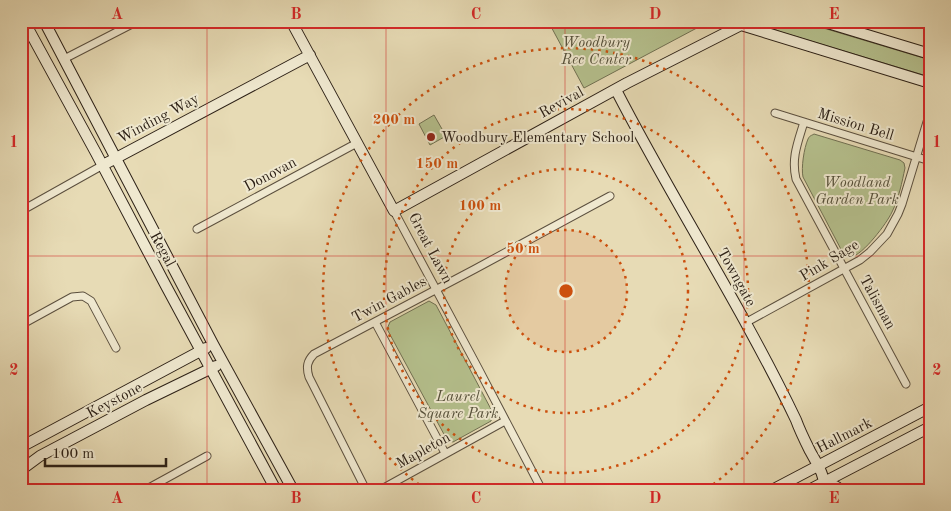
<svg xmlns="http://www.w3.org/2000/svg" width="951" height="511" font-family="'Old Standard TT',serif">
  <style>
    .green { fill: #b5c08d; stroke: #707052 }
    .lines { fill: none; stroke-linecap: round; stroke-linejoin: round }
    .street-casing { stroke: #5b4f3e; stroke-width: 9 }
    .secondary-casing { stroke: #2c2016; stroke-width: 12 }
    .street { stroke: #efe8cf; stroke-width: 7 }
    .secondary { stroke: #efe8cf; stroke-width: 10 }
    .grid { fill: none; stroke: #d62828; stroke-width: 1; stroke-opacity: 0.55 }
    .ring { fill: none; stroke: #cc500e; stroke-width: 2.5; stroke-dasharray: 2.5 5 }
    .poi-dot { fill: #8f2418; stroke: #efe8cf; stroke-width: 2 }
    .labels { text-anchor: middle; stroke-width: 4; stroke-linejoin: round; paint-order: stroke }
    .park-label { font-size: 15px; font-style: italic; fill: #55503a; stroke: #efe8cf }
    .street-label { font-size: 15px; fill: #2c2016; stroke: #efe8cf }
    .poi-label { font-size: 15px; fill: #2c2016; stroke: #efe8cf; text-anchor: start }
    .centre { fill: #cc500e; stroke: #efe8cf; stroke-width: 2.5 }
    .ring-label { font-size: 15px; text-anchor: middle; font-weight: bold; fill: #cc500e; stroke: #efe8cf; stroke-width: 4; stroke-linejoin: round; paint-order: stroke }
    .neatline { fill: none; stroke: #d62828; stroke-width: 2 }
    .grid-label { font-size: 16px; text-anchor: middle; font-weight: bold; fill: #d62828 }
  </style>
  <rect width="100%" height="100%" fill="#e7dbb5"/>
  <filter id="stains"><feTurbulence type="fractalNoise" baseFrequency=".004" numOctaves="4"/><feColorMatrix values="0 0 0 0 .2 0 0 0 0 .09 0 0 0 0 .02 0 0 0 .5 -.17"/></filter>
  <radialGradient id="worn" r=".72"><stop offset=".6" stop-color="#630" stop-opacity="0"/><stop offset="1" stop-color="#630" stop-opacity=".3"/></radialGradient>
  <path class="green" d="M 548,21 L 710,21 L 584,88 Z
    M 760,21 L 800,21 L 930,60 L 930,77 L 781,32 L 769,27 Z
    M 434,115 L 446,136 L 430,145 L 419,124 Z
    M 814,134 L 900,160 L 904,163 L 905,168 C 902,182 899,198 892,212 C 887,223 863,255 851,257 C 847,258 847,256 844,255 L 803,177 C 801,168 804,148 808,139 C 810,135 811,136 814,134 Z
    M 429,301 L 436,305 L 493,413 L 491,421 L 453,442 L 449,441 L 446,438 L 387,329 L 390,322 Z"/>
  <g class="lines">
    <g class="street-casing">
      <path id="street" d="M 64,59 L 138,21
        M 775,113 L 930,161
        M 804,122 C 798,142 791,158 796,179 L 906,384
        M 21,211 L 103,165
        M 394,211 L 477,366 L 542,490
        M 197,229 L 357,143
        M 375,322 L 445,453
        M 745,323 L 860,260 L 870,252 L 887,234 L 898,214 L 902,204 L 930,112
        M 21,325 L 72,297 L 83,296 L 91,301 L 116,348
        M 145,490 L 207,456
        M 366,490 L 309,377 C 306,367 307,361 314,354 L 475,269 L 610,196
        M 380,490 L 505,421"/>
    </g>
    <g class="secondary-casing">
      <path id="secondary" d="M 24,21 L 96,153 L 166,286 L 276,490
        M 44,21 L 213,344 L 293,490
        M 291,21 L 394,211 L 627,83 L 741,25 L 742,21
        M 821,21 L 930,54
        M 741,25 L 930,83
        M 616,90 C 673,201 742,307 796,420 C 800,431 805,441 810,451 C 817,464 825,475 825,490
        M 103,165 L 310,55
        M 21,447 L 206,348
        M 21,470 L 40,456 L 146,400 L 216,366
        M 825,481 L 837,487 L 839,490
        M 772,490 C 825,462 877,435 930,407
        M 809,490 L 930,427"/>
    </g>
    <use href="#street" class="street"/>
    <use href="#secondary" class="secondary"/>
  </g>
  <path class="grid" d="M 207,21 L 207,490M 386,21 L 386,490M 565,21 L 565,490M 744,21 L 744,490M 21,256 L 930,256"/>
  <circle cx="566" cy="291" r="61" fill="#cc500e" fill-opacity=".12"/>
  <g class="ring">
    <circle cx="566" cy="291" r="61"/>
    <circle cx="566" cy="291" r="122"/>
    <circle cx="566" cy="291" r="182"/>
    <path d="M425 489A243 243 0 1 1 707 489"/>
  </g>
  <circle class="poi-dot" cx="431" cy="137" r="5"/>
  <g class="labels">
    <g class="park-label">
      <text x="596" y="47">Woodbury<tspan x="596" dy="17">Rec Center</tspan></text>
      <text x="857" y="187">Woodland<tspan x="857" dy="17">Garden Park</tspan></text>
      <text x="458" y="401">Laurel<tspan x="458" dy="17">Square Park</tspan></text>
    </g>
    <g class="street-label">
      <text transform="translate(561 102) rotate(-29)" y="5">Revival</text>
      <text transform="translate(158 118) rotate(-28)" y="5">Winding Way</text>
      <text transform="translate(856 124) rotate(17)" y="5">Mission Bell</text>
      <text transform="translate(270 174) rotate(-28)" y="5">Donovan</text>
      <text transform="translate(431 248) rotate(62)" y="5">Great Lawn</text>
      <text transform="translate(163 249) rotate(62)" y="5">Regal</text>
      <text transform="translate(829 260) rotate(-31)" y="5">Pink Sage</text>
      <text transform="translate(737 277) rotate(61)" y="5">Towngate</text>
      <text transform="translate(389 299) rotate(-28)" y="5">Twin Gables</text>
      <text transform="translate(878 302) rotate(61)" y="5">Talisman</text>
      <text transform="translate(114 400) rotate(-28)" y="5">Keystone</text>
      <text transform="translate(844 435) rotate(-27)" y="5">Hallmark</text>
      <text transform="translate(423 450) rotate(-29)" y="5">Mapleton</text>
    </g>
    <g class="poi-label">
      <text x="441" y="142">Woodbury Elementary School</text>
    </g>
  </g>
  <circle cx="566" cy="291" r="8" class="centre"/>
  <g class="ring-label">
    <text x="394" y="124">200 m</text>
    <text x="437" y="168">150 m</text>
    <text x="480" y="210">100 m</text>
    <text x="523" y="253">50 m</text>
  </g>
  <rect width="951" height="511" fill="none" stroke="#e7dbb5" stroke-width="55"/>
  <path d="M45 458v8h121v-8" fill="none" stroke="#2c2016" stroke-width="2.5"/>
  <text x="52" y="458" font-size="15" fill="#2c2016" stroke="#efe8cf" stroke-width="4" paint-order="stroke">100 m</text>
  <rect x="28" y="28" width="896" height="456" class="neatline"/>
  <g class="grid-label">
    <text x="117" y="19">A</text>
    <text x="296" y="19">B</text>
    <text x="476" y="19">C</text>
    <text x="655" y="19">D</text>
    <text x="834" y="19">E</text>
    <text x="14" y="147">1</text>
    <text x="937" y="147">1</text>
    <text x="14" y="375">2</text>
    <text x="937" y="375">2</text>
    <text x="117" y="503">A</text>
    <text x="296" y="503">B</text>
    <text x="476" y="503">C</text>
    <text x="655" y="503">D</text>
    <text x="834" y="503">E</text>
  </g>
  <rect width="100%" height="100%" filter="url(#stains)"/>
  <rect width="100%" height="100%" fill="url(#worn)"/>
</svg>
